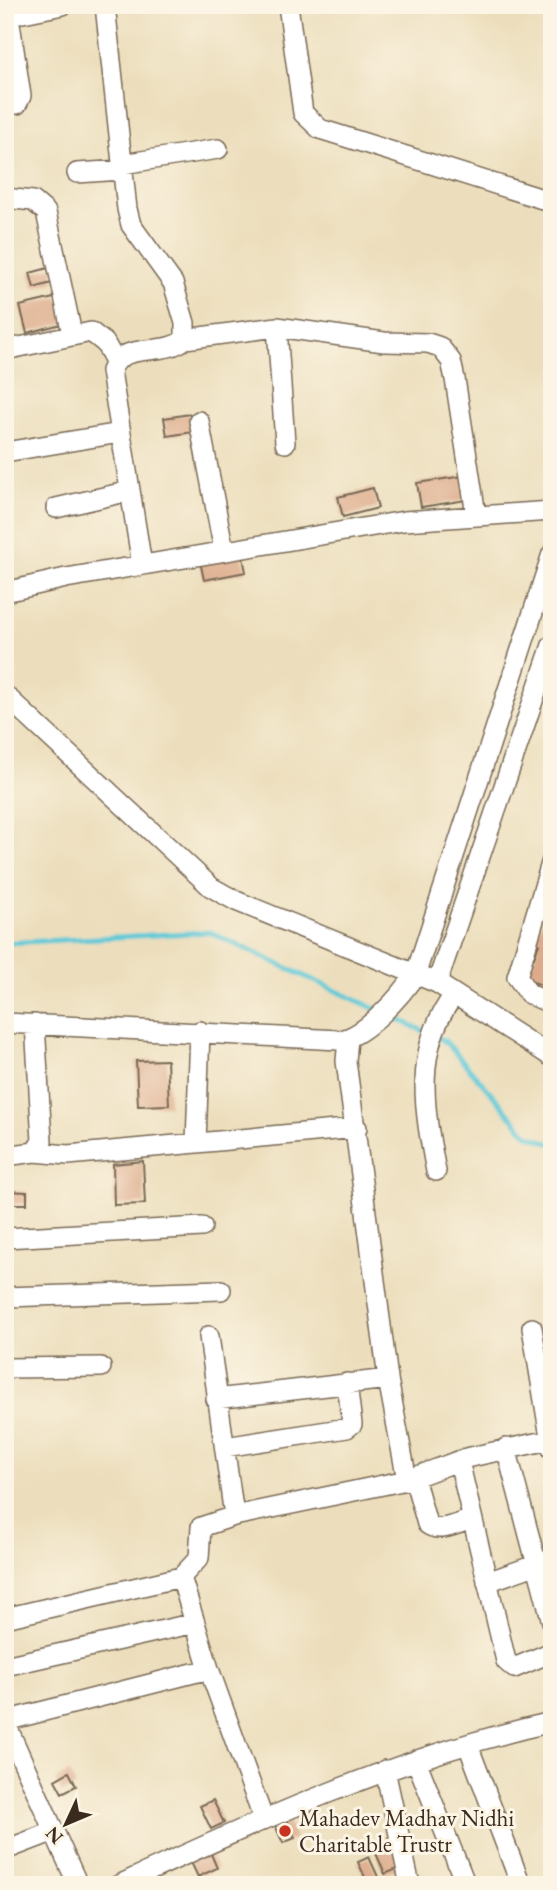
<svg xmlns="http://www.w3.org/2000/svg" width="557" height="1890" font-family="'EB Garamond',serif">
  <style>
    .lines { fill: none; stroke-linecap: round; stroke-linejoin: round }
    .stream { stroke: #5ec9d8; stroke-width: 5 }
    .building { fill: #ddab8b }
    .minor-casing { stroke: #796955; stroke-width: 22 }
    .minor { stroke: #fff; stroke-width: 19 }
    .poi-dot { fill: #c8321e; stroke: #fcf5e5; stroke-width: 2.5 }
    .labels { text-anchor: middle; stroke-width: 6; stroke-linejoin: round; paint-order: stroke }
    .poi-label { font-size: 23px; fill: #3b2a1e; stroke: #fcf5e5; text-anchor: start }
  </style>
  <rect width="100%" height="100%" fill="#fcf5e5"/>
  <filter id="ink" filterUnits="userSpaceOnUse"><feTurbulence type="fractalNoise" baseFrequency=".0143" numOctaves="2"/><feDisplacementMap in="SourceGraphic" scale="14" xChannelSelector="R" yChannelSelector="G"/><feConvolveMatrix kernelMatrix="1 2 1 2 8 2 1 2 1" color-interpolation-filters="sRGB"/></filter>
  <filter id="wash" filterUnits="userSpaceOnUse"><feTurbulence type="fractalNoise" baseFrequency=".00686" numOctaves="4" result="noise"/><feDisplacementMap in="SourceGraphic" scale="28" xChannelSelector="R" yChannelSelector="G"/><feGaussianBlur stdDeviation="1.57" result="paint"/><feColorMatrix in="noise" values="0 0 0 0 0 0 0 0 0 0 0 0 0 0 0 0 0 1.4 0 .05"/><feComposite in="paint" operator="in"/></filter>
  <g filter="url(#wash)">
    <rect width="100%" height="100%" fill="#ecdebc"/>
    <g class="lines">
      <path class="stream" d="M 5,943 L 209,932 L 380,1011
        M 389,1015 L 445,1041 L 528,1135 L 552,1144"/>
    </g>
    <g id="blocks">
      <path class="building" d="M 52,267 L 55,282 L 34,288 L 30,273 Z
        M 58,297 L 65,323 L 27,333 L 20,306 Z
        M 190,414 L 193,432 L 167,436 L 164,418 Z
        M 464,476 L 467,500 L 421,507 L 417,483 Z
        M 373,488 L 378,508 L 343,517 L 338,497 Z
        M 242,552 L 246,572 L 204,580 L 200,561 Z
        M 543,919 L 552,922 L 552,978 L 548,976 L 544,986 L 522,978 L 530,956 L 534,958 L 539,944 L 534,943 Z
        M 167,1060 L 169,1105 L 138,1106 L 136,1061 Z
        M 143,1161 L 145,1204 L 114,1205 L 113,1164 Z
        M 5,1191 L 27,1192 L 27,1204 L 5,1204 Z
        M 69,1772 L 76,1786 L 62,1793 L 55,1780 Z
        M 213,1800 L 224,1823 L 211,1829 L 200,1806 Z
        M 283,1819 L 285,1824 L 288,1822 L 295,1838 L 283,1843 L 274,1823 Z
        M 392,1843 L 402,1867 L 385,1874 L 375,1851 Z
        M 208,1847 L 217,1868 L 198,1877 L 188,1856 Z
        M 369,1857 L 379,1879 L 368,1884 L 358,1862 Z"/>
    </g>
  </g>
  <g filter="url(#ink)">
    <use href="#blocks" fill-opacity="0" stroke="#796955" stroke-width="2"/>
    <g class="lines">
      <g class="minor-casing">
        <path id="minor" d="M 105,5 L 127,209 L 131,225 L 173,283 L 185,323 L 185,339 C 163,358 121,340 111,371 L 142,565
          M 288,5 L 303,113 L 320,129 L 552,202
          M 5,11 L 23,13 L 63,5
          M 5,106 L 17,104 L 21,96 L 8,10
          M 122,164 L 218,149
          M 77,173 L 122,170
          M 5,198 L 33,201 L 46,212 L 72,334
          M 277,327 L 285,443
          M 185,339 L 277,327 L 384,342 L 428,343 L 440,347 L 451,361 L 455,379 L 476,515
          M 5,350 L 91,332 L 105,343 L 115,361
          M 199,421 L 224,551
          M 5,452 L 120,433
          M 56,508 L 130,491
          M 5,592 L 66,578 L 404,521 L 552,511
          M 5,695 L 211,887 L 236,901 L 437,983 L 552,1057
          M 552,860 L 517,977 L 529,994 L 552,1004
          M 437,983 L 552,645
          M 5,1023 L 339,1040 C 364,1038 403,994 416,973 L 552,554
          M 348,1039 L 346,1061 L 388,1379 L 407,1480
          M 196,1143 L 200,1031
          M 35,1152 L 68,1155 L 357,1128
          M 5,1156 L 35,1152 L 42,1141 L 35,1024
          M 436,1171 C 424,1109 413,1049 454,995
          M 5,1238 L 202,1227
          M 5,1297 L 221,1290
          M 532,1328 L 552,1449
          M 209,1336 L 234,1516
          M 5,1368 L 101,1367
          M 216,1399 L 388,1379
          M 225,1447 L 347,1428 L 352,1424 L 347,1383
          M 506,1448 L 552,1622
          M 459,1461 L 506,1661 L 514,1668 L 552,1652
          M 414,1477 L 427,1524 C 439,1534 458,1523 472,1519
          M 487,1582 L 552,1559
          M 5,1618 L 181,1577
          M 5,1666 L 195,1623
          M 5,1721 L 209,1669
          M 5,1722 L 78,1885
          M 468,1745 L 521,1885
          M 416,1760 L 466,1885
          M 385,1770 L 410,1885
          M 263,1818 L 209,1669 L 181,1577 L 199,1558 L 201,1527 L 234,1516 L 407,1480 L 466,1458 L 549,1440
          M 5,1850 L 52,1832
          M 119,1885 C 259,1820 400,1756 552,1722"/>
      </g>
      <use href="#minor" class="minor"/>
    </g>
  </g>
  <circle class="poi-dot" cx="285" cy="1831" r="7"/>
  <g class="labels">
    <g class="poi-label">
      <text x="299" y="1826">Mahadev Madhav Nidhi<tspan x="299" dy="26">Charitable Trustr</tspan></text>
    </g>
  </g>
  <rect width="557" height="1890" fill="none" stroke="#fcf5e5" stroke-width="28"/>
  <g transform="translate(66 1824) rotate(226)" stroke="#fcf5e5" stroke-width="5" paint-order="stroke">
  <path d="M0-5L12 26L0 18L-12 26Z" fill="#3b2a1e"/>
  <text y="-10" font-size="19" font-weight="bold" text-anchor="middle" fill="#3b2a1e">N</text>
  </g>
</svg>
